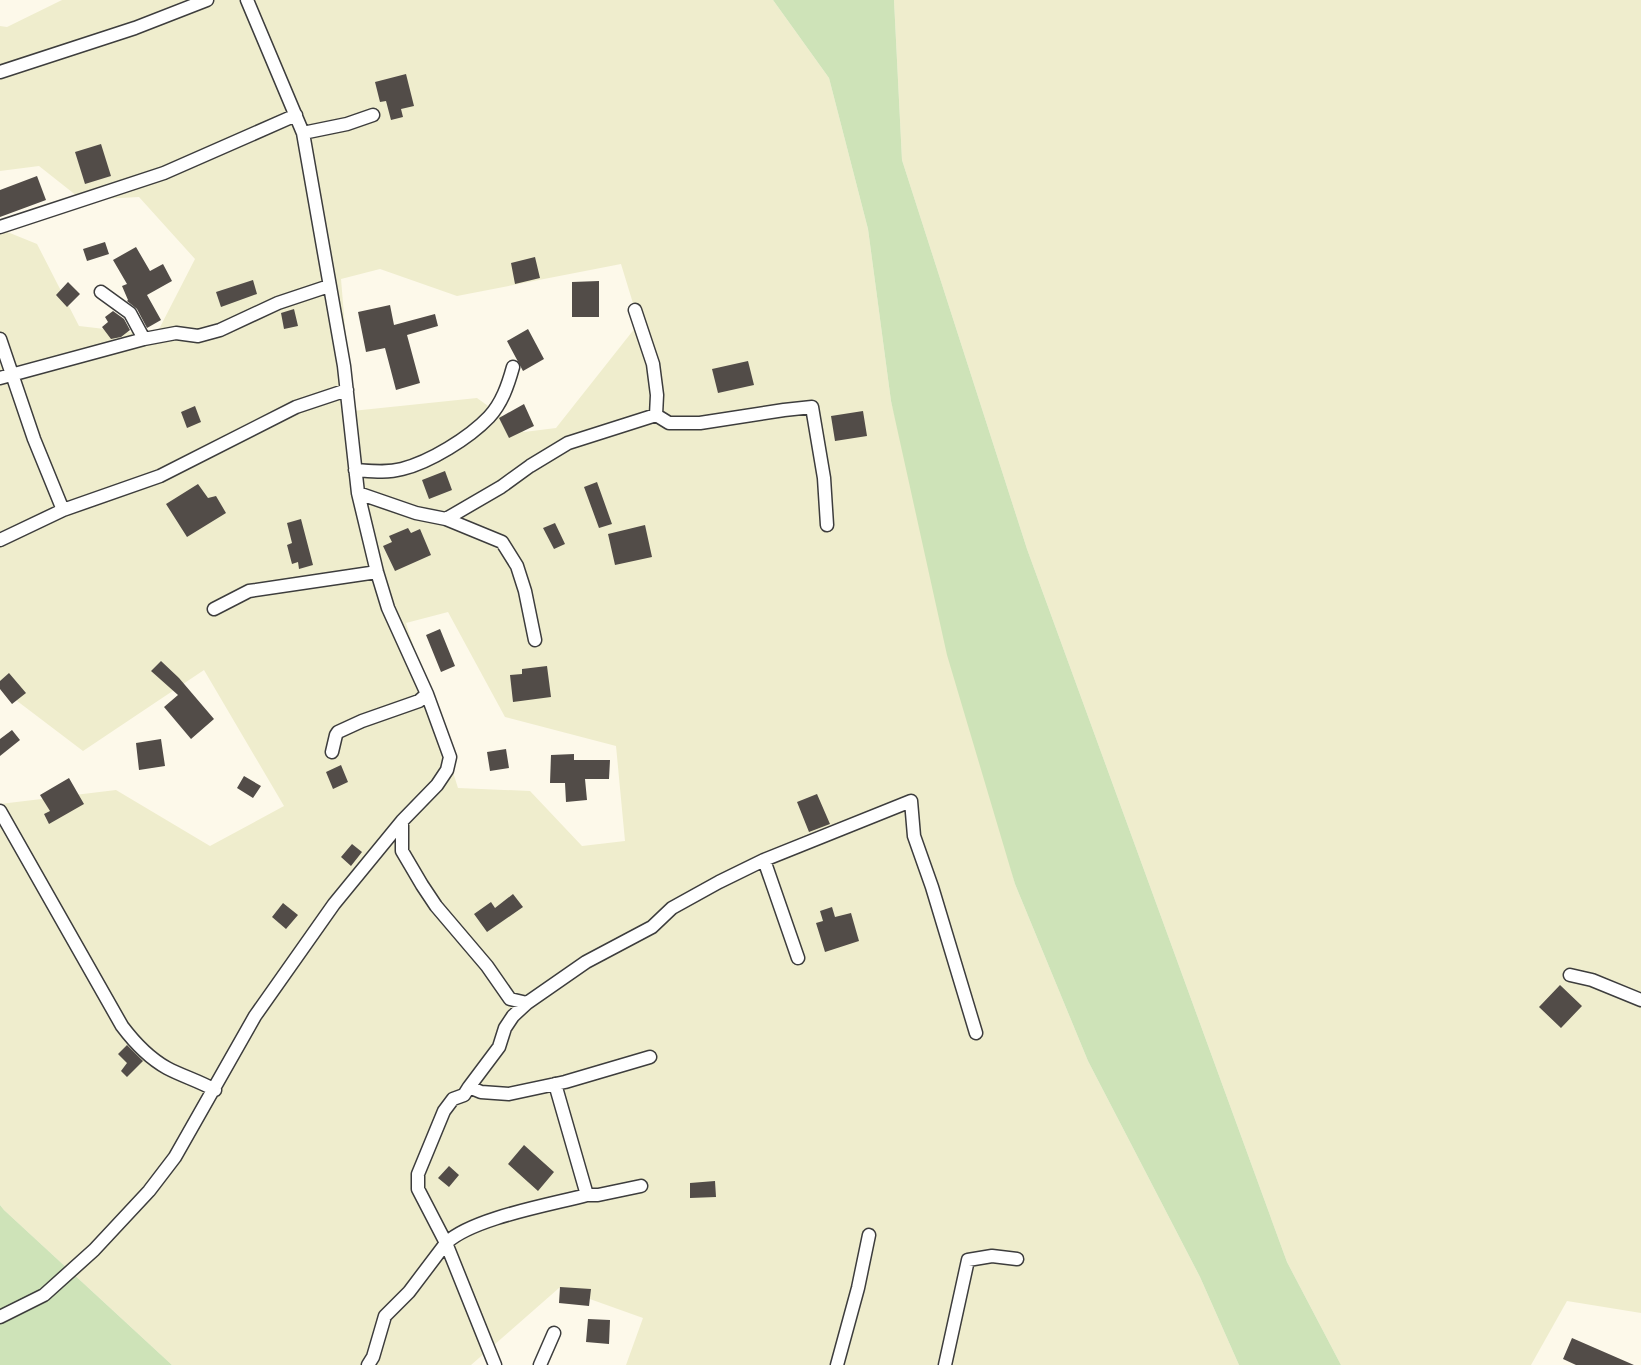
<svg xmlns="http://www.w3.org/2000/svg" width="1641" height="1365" font-family="'Noto Serif',serif">
  <style>
    .farmland { fill: #efedcd; fill-rule: evenodd }
    .green { fill: #cee3b8 }
    .building { fill: #524c48 }
    .lines { fill: none; stroke-linecap: round; stroke-linejoin: round }
    .minor-casing { stroke: #3d3d3d; stroke-width: 15 }
    .minor { stroke: #fff; stroke-width: 12 }
  </style>
  <rect width="100%" height="100%" fill="#fdf9ea"/>
  <path class="farmland" d="M 62,0 L 773,0 L 829,78 L 868,229 L 891,401 L 1015,884 L 1088,1061 L 1200,1277 L 1239,1365 L 626,1365 L 643,1318 L 559,1288 L 471,1365 L 172,1365 L 4,1210 L 0,1205 L 0,804 L 116,790 L 210,846 L 284,806 L 204,670 L 83,751 L 0,688 L 0,229 L 37,244 L 79,326 L 156,335 L 195,259 L 139,197 L 82,200 L 39,166 L 0,171 L 0,26 L 7,27 ZM 621,264 L 639,323 L 556,428 L 524,432 L 477,398 L 352,411 L 341,279 L 380,269 L 457,296 ZM 448,612 L 505,717 L 616,746 L 625,841 L 582,846 L 530,791 L 458,788 L 406,623 Z
    M 894,0 L 1641,0 L 1641,1313 L 1567,1301 L 1531,1365 L 1341,1365 L 1287,1262 L 1027,549 L 902,160 Z"/>
  <path class="green" d="M 773,0 L 894,0 L 902,160 L 1027,549 L 1287,1262 L 1341,1365 L 1239,1365 L 1200,1277 L 1088,1061 L 1015,884 L 947,655 L 891,401 L 868,229 L 829,78 Z
    M 0,1205 L 4,1210 L 172,1365 L 0,1365 Z"/>
  <path class="building" d="M 406,74 L 414,106 L 401,109 L 403,117 L 391,120 L 386,101 L 380,102 L 375,82 Z
    M 101,144 L 111,176 L 85,184 L 75,152 Z
    M 37,176 L 46,200 L 0,217 L 0,190 Z
    M 105,242 L 109,254 L 87,261 L 83,249 Z
    M 136,247 L 150,271 L 163,264 L 172,281 L 147,295 L 161,320 L 147,328 L 137,309 L 127,301 L 128,300 L 122,286 L 127,284 L 113,260 Z
    M 535,257 L 540,278 L 515,284 L 511,263 Z
    M 253,280 L 257,294 L 221,307 L 216,292 Z
    M 599,281 L 599,317 L 572,317 L 572,282 Z
    M 68,282 L 80,294 L 67,307 L 56,295 Z
    M 390,305 L 394,325 L 435,314 L 438,326 L 407,335 L 420,383 L 396,390 L 385,348 L 366,352 L 358,312 Z
    M 294,309 L 298,326 L 284,329 L 281,313 Z
    M 113,311 L 124,319 L 130,330 L 121,337 L 111,339 L 102,327 L 108,322 L 105,317 Z
    M 528,329 L 544,359 L 523,371 L 507,341 Z
    M 748,361 L 754,385 L 718,393 L 712,369 Z
    M 524,404 L 534,426 L 509,438 L 499,418 Z
    M 195,406 L 201,422 L 187,428 L 181,412 Z
    M 863,411 L 867,436 L 835,441 L 831,416 Z
    M 445,471 L 452,490 L 429,499 L 422,480 Z
    M 597,482 L 612,524 L 599,528 L 584,487 Z
    M 198,484 L 208,498 L 216,496 L 226,513 L 187,537 L 166,504 Z
    M 301,519 L 313,565 L 299,569 L 298,562 L 292,564 L 287,545 L 292,543 L 287,523 Z
    M 555,523 L 565,544 L 554,549 L 543,528 Z
    M 645,525 L 652,557 L 615,565 L 608,534 Z
    M 408,528 L 411,533 L 420,529 L 431,555 L 395,571 L 383,546 L 392,542 L 389,536 Z
    M 440,629 L 455,666 L 441,672 L 426,635 Z
    M 161,661 L 179,678 L 214,719 L 191,739 L 164,707 L 178,695 L 151,671 Z
    M 547,666 L 551,697 L 513,702 L 510,675 L 522,674 L 522,669 Z
    M 9,673 L 26,693 L 12,704 L 0,689 L 0,681 Z
    M 12,730 L 20,740 L 0,756 L 0,739 Z
    M 161,739 L 165,766 L 139,770 L 136,743 Z
    M 506,749 L 509,768 L 490,771 L 487,752 Z
    M 574,754 L 574,760 L 610,760 L 609,779 L 585,779 L 587,800 L 566,802 L 565,783 L 550,783 L 551,755 Z
    M 341,765 L 348,782 L 333,789 L 326,772 Z
    M 244,776 L 261,786 L 253,798 L 237,788 Z
    M 69,778 L 84,804 L 49,824 L 44,814 L 50,811 L 40,795 Z
    M 817,794 L 830,824 L 809,832 L 797,802 Z
    M 352,844 L 362,852 L 351,866 L 341,857 Z
    M 513,894 L 523,907 L 487,932 L 474,914 L 491,902 L 495,908 Z
    M 283,903 L 298,915 L 286,929 L 272,917 Z
    M 832,907 L 835,917 L 851,913 L 859,941 L 825,952 L 816,923 L 823,921 L 820,911 Z
    M 1560,985 L 1582,1006 L 1561,1028 L 1539,1007 Z
    M 127,1045 L 143,1061 L 127,1077 L 121,1071 L 127,1063 L 118,1054 Z
    M 524,1145 L 554,1172 L 538,1191 L 508,1164 Z
    M 449,1166 L 459,1175 L 449,1187 L 438,1178 Z
    M 715,1181 L 716,1197 L 690,1198 L 690,1183 Z
    M 560,1287 L 591,1289 L 589,1306 L 559,1303 Z
    M 588,1319 L 610,1320 L 609,1344 L 586,1342 Z
    M 1572,1338 L 1634,1365 L 1576,1365 L 1563,1359 Z"/>
  <g class="lines">
    <g class="minor-casing">
      <path id="minor" d="M 0,72 L 135,28 L 207,0
        M 303,133 L 347,124 L 373,115
        M 0,227 L 164,173 L 296,115
        M 101,292 L 130,313 L 144,339 L 176,333 L 198,336 L 220,330 L 278,303 L 329,286
        M 0,339 L 34,439 L 63,510 L 160,476 L 296,407 L 347,390
        M 0,378 L 144,339
        M 656,415 L 669,423 L 700,423 L 784,410 L 812,407 L 824,478 L 827,525
        M 355,470 C 371,471 387,473 402,469 C 430,462 469,438 489,417 C 502,403 508,385 513,367
        M 358,493 L 416,513 L 446,519 L 502,542 L 517,566 L 525,591 L 535,640
        M 446,519 L 501,487 L 530,466 L 568,443 L 656,415 L 657,395 L 653,364 L 635,310
        M 0,540 L 63,510
        M 214,609 L 249,591 L 377,572
        M 332,752 L 336,735 L 338,732 L 362,721 L 419,701 L 427,694
        M 0,811 L 122,1026 C 134,1042 149,1058 167,1068 C 182,1076 199,1081 215,1090
        M 402,821 L 402,851 L 422,885 L 436,906 L 487,966 L 510,999 L 527,1003 L 586,962 L 652,927 L 672,908 L 719,882 L 764,860 L 911,801 L 914,836 L 932,887 L 976,1033
        M 764,860 L 798,958
        M 1570,975 L 1592,980 L 1641,1000
        M 527,1003 L 513,1016 L 505,1028 L 499,1047 L 469,1087 L 481,1092 L 509,1094 L 565,1082 L 650,1057
        M 555,1084 L 587,1195
        M 469,1087 L 464,1095 L 453,1099 L 444,1111 L 418,1174 L 418,1189 L 446,1243 C 473,1218 549,1205 587,1195 L 598,1195 L 641,1186
        M 446,1243 L 495,1365
        M 0,1317 L 44,1295 L 94,1250 L 149,1191 L 175,1157 L 255,1016 L 334,904 L 402,821 L 437,785 L 447,770 L 450,757 L 427,694 L 388,608 L 377,572 L 358,493 L 344,366 L 303,133 L 247,0
        M 368,1365 L 373,1357 L 385,1316 L 409,1292 L 446,1243
        M 540,1365 L 554,1333
        M 837,1365 L 858,1288 L 869,1235
        M 945,1365 L 968,1260 L 992,1256 L 1017,1259"/>
    </g>
    <use href="#minor" class="minor"/>
  </g>
</svg>
